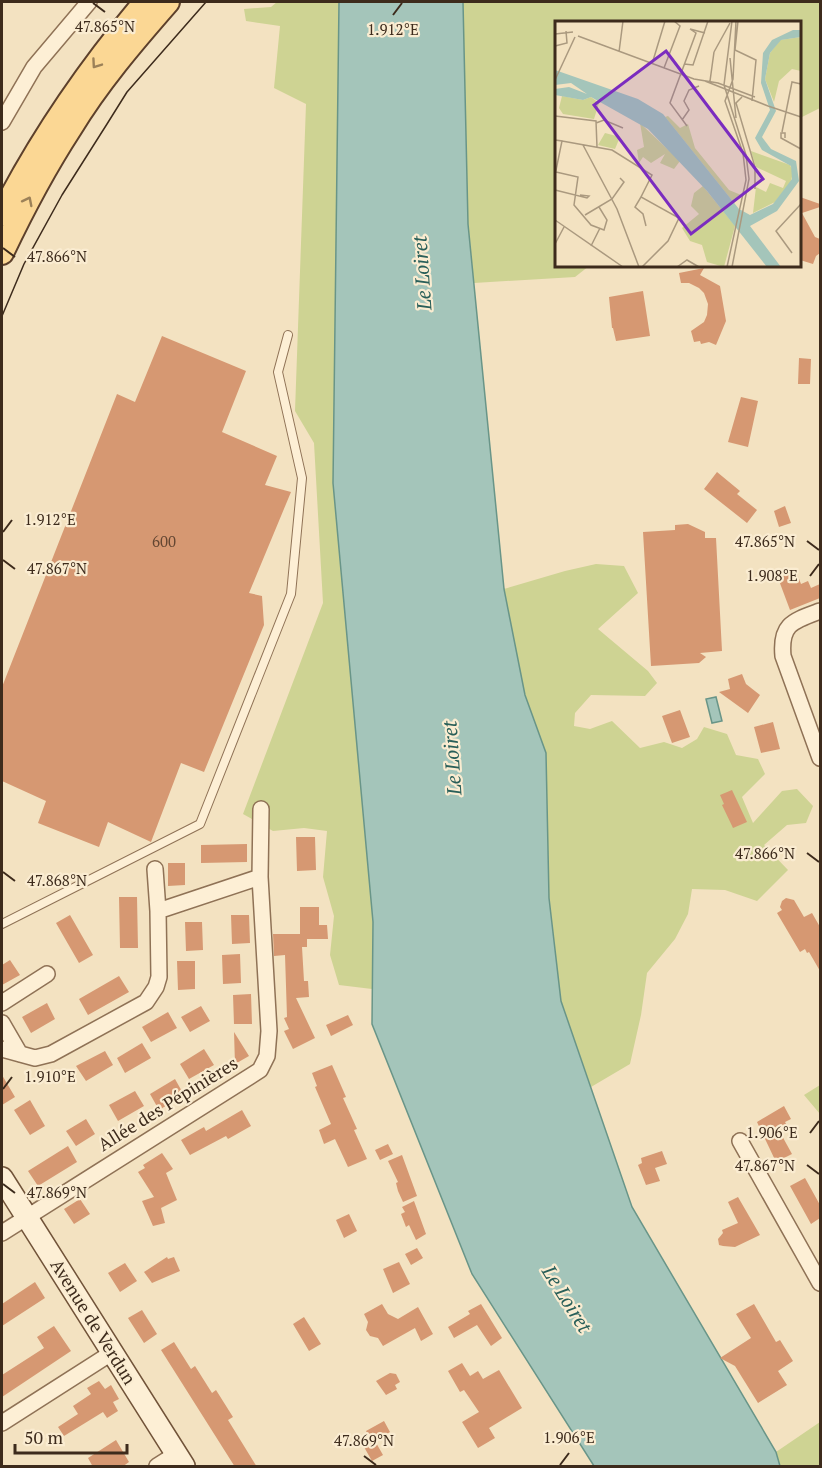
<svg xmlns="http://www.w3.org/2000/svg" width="822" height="1468" font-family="'PT Serif',serif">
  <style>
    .green { fill: #ced393 }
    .water { fill: #a4c5ba; stroke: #699588; stroke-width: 1.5 }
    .building { fill: #d69872 }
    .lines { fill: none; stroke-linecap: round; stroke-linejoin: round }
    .lane-casing { stroke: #8f7256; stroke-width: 10 }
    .street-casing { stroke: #8f7256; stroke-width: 18 }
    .secondary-casing { stroke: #715339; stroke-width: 24 }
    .primary-casing { stroke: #5d402b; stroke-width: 26 }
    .lane { stroke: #fdefd5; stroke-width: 8 }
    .street { stroke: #fdefd5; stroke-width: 15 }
    .secondary { stroke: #fdefd5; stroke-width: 21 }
    .primary { stroke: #fbd794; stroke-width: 22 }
    .tram { stroke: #3d2b1c; stroke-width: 1.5 }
    .oneway { stroke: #9c8158 }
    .ticks { fill: none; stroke: #3d2b1c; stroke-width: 2 }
    .labels { text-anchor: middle; stroke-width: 4.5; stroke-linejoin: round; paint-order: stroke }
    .number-label { font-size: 15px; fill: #634632 }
    .street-label { font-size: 18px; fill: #3d2b1c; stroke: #faecd1 }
    .water-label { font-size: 20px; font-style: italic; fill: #295f59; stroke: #faecd1 }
    .inset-road { fill: none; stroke: #aa997f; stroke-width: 1.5 }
    .view { fill: #7b2cbf; fill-opacity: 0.15; stroke: #7b2cbf; stroke-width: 3 }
    .inset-edge { fill: none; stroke: #3d2b1c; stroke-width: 3 }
    .ticks-label { font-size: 15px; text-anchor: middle; fill: #3d2b1c; stroke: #faecd1; stroke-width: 4.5; stroke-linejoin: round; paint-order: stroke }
  </style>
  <rect width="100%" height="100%" fill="#f3e2c1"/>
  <path class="green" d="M 277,2 L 339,2 L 333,483 L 373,922 L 372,989 L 339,985 L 330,955 L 334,916 L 323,877 L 327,831 L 304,828 L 273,831 L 243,814 L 323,603 L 314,443 L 295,411 L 306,104 L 274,88 L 280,26 L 246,21 L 244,9 L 271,7 Z
    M 463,2 L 820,2 L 820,108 L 800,118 L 800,22 L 556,22 L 556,266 L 589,266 L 575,277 L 474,283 L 468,224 Z
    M 596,564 L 624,566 L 638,593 L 598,629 L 648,671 L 657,683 L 645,696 L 591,695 L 575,713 L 574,726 L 590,729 L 612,721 L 640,748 L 664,742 L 682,748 L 697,739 L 704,727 L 727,734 L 736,755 L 758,759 L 765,774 L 742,797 L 753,823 L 782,791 L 797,789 L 813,806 L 806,823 L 787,825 L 764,845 L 788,870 L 757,901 L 725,890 L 692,889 L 688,914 L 675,939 L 647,973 L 641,1015 L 630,1064 L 591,1087 L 561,1001 L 549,898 L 546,753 L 525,695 L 504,589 L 565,571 Z
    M 820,1085 L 820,1114 L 804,1095 Z
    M 820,1422 L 820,1466 L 780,1466 L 776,1452 Z"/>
  <path class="water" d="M 339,2 L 463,2 L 468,224 L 504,589 L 525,695 L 546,753 L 549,898 L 561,1001 L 632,1207 L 776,1452 L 780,1466 L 594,1466 L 472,1274 L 372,1024 L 373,922 L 333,483 Z
    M 716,697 L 722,721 L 712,723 L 706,699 Z"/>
  <path class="building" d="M 800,197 L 820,204 L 820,207 L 802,213 L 815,237 L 820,239 L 820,253 L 816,256 L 813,264 L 800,260 Z
    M 704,268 L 700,275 L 720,286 L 726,321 L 716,345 L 709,342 L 701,344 L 700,341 L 694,342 L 691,331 L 704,322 L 707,315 L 708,304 L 704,293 L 699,288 L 689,283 L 681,283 L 679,273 Z
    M 643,291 L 650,336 L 616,341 L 613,328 L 612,328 L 609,297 Z
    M 162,336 L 246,371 L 222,432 L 277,456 L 265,485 L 291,492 L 249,593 L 262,596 L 264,625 L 204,772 L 181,763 L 151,842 L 108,822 L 99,847 L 38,823 L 46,801 L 2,781 L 2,687 L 117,394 L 135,402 Z
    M 799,358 L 811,359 L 810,384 L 798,384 Z
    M 741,397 L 758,401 L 748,447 L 728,442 Z
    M 717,472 L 740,491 L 737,494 L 757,510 L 747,523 L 704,489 Z
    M 785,506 L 791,523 L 779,527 L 774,511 Z
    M 688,524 L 705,532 L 705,538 L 716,538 L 722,651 L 700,653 L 706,657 L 699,663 L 651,666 L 643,532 L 675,530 L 675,525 Z
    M 796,571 L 801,584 L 808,581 L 811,588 L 820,584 L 820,598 L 790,610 L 778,578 Z
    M 742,674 L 746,684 L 760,695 L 748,713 L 719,692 L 730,689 L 728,679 Z
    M 680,710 L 690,737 L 672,743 L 662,716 Z
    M 773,722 L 780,749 L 761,753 L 754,727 Z
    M 732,790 L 747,822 L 733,828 L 722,805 L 724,804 L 720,795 Z
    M 296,837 L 315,837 L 316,870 L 297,871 Z
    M 247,844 L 247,862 L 201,863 L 201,845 Z
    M 168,863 L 185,863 L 185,885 L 168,886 Z
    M 119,897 L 137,897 L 138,948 L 120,948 Z
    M 786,898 L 794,900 L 804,917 L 812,913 L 820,927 L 820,971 L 809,952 L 807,953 L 805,949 L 800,952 L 777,913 L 782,910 L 780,907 L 782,901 Z
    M 300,907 L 319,907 L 319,925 L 327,925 L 328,939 L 307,939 L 307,947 L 302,947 L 304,981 L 308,981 L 309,997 L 296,998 L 315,1038 L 293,1049 L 284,1031 L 289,1029 L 284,1018 L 287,1017 L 285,955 L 274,956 L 273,934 L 300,934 Z
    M 70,915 L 93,955 L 79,963 L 56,923 Z
    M 231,915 L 249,915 L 250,943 L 232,944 Z
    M 185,922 L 202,922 L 203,950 L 186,951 Z
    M 240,954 L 241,983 L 223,984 L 222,955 Z
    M 10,960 L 20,975 L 2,985 L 2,965 Z
    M 177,961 L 195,961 L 195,989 L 178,990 Z
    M 119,976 L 129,992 L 88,1015 L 79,999 Z
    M 251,994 L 252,1024 L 234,1024 L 233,995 Z
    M 47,1003 L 55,1019 L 31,1033 L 22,1017 Z
    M 201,1006 L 210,1021 L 190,1032 L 181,1017 Z
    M 168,1012 L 177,1028 L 151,1042 L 142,1027 Z
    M 348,1015 L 353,1025 L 331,1036 L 326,1025 Z
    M 234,1032 L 249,1056 L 235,1064 Z
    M 142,1043 L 151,1058 L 125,1073 L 117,1058 Z
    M 204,1049 L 214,1065 L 189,1079 L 180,1064 Z
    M 105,1051 L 113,1065 L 86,1081 L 76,1066 Z
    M 332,1065 L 346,1097 L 343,1098 L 357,1129 L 354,1130 L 367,1159 L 348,1167 L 335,1139 L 324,1144 L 319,1130 L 331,1124 L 315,1087 L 317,1086 L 312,1073 Z
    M 2,1075 L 15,1097 L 2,1105 Z
    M 175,1079 L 184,1095 L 159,1110 L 150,1094 Z
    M 135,1091 L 144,1106 L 118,1121 L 109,1105 Z
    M 30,1100 L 45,1126 L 30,1135 L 14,1110 Z
    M 784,1106 L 791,1119 L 785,1122 L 789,1130 L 781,1134 L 792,1154 L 776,1162 L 757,1122 Z
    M 242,1110 L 251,1126 L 228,1139 L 226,1136 L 190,1155 L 181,1140 L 204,1127 L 206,1131 Z
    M 86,1119 L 95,1134 L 76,1146 L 66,1131 Z
    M 388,1144 L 393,1154 L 380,1160 L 375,1150 Z
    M 68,1146 L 77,1162 L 38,1186 L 28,1171 Z
    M 662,1151 L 667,1164 L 655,1168 L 660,1181 L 646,1185 L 638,1165 L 642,1163 L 641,1158 Z
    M 162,1153 L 173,1169 L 166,1173 L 177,1200 L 161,1208 L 165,1223 L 153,1226 L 142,1201 L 154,1197 L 138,1172 L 145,1168 L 143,1165 Z
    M 402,1155 L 417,1196 L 403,1202 L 398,1191 L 396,1183 L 398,1182 L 388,1161 Z
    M 805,1178 L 820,1205 L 820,1218 L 811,1224 L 790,1186 Z
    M 738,1197 L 760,1235 L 735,1247 L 723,1246 L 719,1245 L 718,1239 L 723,1233 L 722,1230 L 738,1223 L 728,1202 Z
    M 80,1199 L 90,1214 L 74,1224 L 64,1209 Z
    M 414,1201 L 426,1234 L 416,1240 L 409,1225 L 406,1227 L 401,1214 L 405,1212 L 402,1207 Z
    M 349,1214 L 357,1231 L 344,1238 L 336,1220 Z
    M 417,1248 L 423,1258 L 411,1265 L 405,1254 Z
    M 167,1257 L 168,1259 L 174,1257 L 180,1271 L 152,1283 L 144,1272 Z
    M 399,1262 L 410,1284 L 393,1293 L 383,1269 Z
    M 125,1263 L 137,1281 L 120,1292 L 108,1273 Z
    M 35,1282 L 45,1298 L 2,1326 L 2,1304 Z
    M 382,1304 L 388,1314 L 398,1319 L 418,1307 L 433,1334 L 421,1341 L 415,1328 L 383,1346 L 378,1338 L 370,1336 L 366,1330 L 368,1322 L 364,1314 Z
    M 481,1304 L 502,1338 L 491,1346 L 477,1325 L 454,1338 L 448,1327 L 470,1314 L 468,1311 Z
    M 754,1304 L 776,1342 L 780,1340 L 793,1361 L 778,1371 L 787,1385 L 758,1403 L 735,1366 L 720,1358 L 751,1338 L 736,1314 Z
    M 142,1310 L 157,1334 L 144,1343 L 128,1318 Z
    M 304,1317 L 321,1344 L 309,1351 L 293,1324 Z
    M 54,1326 L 71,1351 L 2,1397 L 2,1375 L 44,1348 L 37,1337 Z
    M 174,1342 L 191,1369 L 195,1366 L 212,1393 L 216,1390 L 233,1417 L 228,1420 L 257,1467 L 235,1467 L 161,1350 Z
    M 462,1363 L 470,1376 L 478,1371 L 483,1379 L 499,1370 L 522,1408 L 489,1428 L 495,1438 L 478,1448 L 462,1422 L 479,1412 L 464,1390 L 460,1392 L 448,1371 Z
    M 390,1373 L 396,1374 L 400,1382 L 395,1385 L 397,1389 L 386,1395 L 376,1381 Z
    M 99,1381 L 105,1389 L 111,1385 L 119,1399 L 113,1402 L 118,1411 L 107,1418 L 103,1412 L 64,1436 L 58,1427 L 78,1414 L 73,1406 L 91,1394 L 87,1388 Z
    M 384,1421 L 390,1432 L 375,1441 L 383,1455 L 372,1461 L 364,1447 L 371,1440 L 366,1431 Z
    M 116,1440 L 129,1462 L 122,1467 L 93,1467 L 88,1458 Z"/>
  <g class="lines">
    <g class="lane-casing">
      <path id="lane" d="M 2,924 L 200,824 L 291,594 L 302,478 L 278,372 L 288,335"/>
    </g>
    <g class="street-casing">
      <path id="street" d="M 2,122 L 34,67 L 89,2
        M 820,611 C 793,621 780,624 783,656 L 820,758
        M 155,869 L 158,911
        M 2,1003 L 47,974
        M 2,1023 L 20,1054
        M 2,1049 L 35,1058 L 51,1054 L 146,1002 L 156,987 L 159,977 L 158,911 L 260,877
        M 740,1141 L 820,1283
        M 2,1233 L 260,1070 L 267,1056 L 269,1031 L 260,877 L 261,809
        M 2,1423 L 113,1352
        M 157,1466 L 176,1454"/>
    </g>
    <g class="secondary-casing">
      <path id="secondary" d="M 2,1178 L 184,1466"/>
    </g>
    <g class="primary-casing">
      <path id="primary" d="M 2,214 C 41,138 90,67 145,2
        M 2,253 C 22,211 44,169 70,129 C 98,83 133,42 168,2"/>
    </g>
    <use href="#lane" class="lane"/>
    <use href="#street" class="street"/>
    <use href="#secondary" class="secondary"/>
    <use href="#primary" class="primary"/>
    <path class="tram" d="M 2,316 L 24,264 L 62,195 L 107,124 L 127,92 L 206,2"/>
  </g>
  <defs><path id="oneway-chevron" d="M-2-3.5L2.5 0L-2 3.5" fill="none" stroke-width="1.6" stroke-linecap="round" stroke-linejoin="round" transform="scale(1.5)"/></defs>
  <g class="oneway">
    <use href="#oneway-chevron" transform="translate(96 64) rotate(125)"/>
    <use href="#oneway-chevron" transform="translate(28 201) rotate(-63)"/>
  </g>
  <path class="ticks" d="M 93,3 L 105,12M 393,15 L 402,3M 3,248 L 15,257M 3,532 L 12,520M 807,541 L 819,550M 3,560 L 15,569M 810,576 L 819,564M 807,853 L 819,862M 3,872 L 15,881M 3,1089 L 12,1077M 810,1133 L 819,1121M 807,1165 L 819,1174M 3,1184 L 15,1193M 364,1456 L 376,1465M 560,1465 L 569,1453"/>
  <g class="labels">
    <g class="number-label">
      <text x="164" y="547">600</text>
    </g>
    <g class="street-label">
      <text transform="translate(168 1104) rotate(-32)" y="6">Allée des Pépinières</text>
      <text transform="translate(93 1322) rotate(58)" y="6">Avenue de Verdun</text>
    </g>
    <g class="water-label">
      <text transform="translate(422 273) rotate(-94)" y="7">Le Loiret</text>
      <text transform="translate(452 758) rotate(-94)" y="7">Le Loiret</text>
      <text transform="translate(567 1299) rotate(58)" y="7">Le Loiret</text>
    </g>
  </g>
  <g transform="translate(555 21)">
    <rect width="246" height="246" fill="#f3e2c1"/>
    <path d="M 246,16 L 246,50 L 237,48 L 224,60 L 219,81 L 210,58 L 215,32 L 225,19 ZM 7,75 L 28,79 L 36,76 L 44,82 L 39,98 L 8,93 L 4,87 ZM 113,95 L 125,107 L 133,103 L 140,127 L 174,169 L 186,174 L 183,178 L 179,182 L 115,102 L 110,96 ZM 85,102 L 125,140 L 119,148 L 105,142 L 110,133 L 96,142 L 88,136 L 84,142 L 82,129 L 89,126 ZM 50,112 L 65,116 L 60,128 L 43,124 ZM 196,130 L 235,144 L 238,150 L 236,161 L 220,181 L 198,192 L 201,166 L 211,171 L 215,162 L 228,167 L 231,160 L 201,146 ZM 148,165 L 180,205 L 169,246 L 152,241 L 147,224 L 135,220 L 127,207 L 144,193 L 136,185 L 139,172 Z" fill="#ced393"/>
    <path d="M 238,9 L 246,9 L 246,16 L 226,19 L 215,32 L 210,58 L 221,90 L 207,116 L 216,128 L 241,140 L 244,160 L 222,190 L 195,205 L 226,246 L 212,246 L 152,170 L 93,108 L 36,76 L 28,79 L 0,74 L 0,68 L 14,66 L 32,73 L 16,62 L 0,64 L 0,49 L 83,78 L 108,93 L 184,188 L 195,194 L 218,183 L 237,158 L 236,145 L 207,129 L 200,117 L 215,89 L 206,62 L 208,32 L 217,19 Z" fill="#a4c5ba"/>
    <path class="inset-road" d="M 177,0 L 169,64 L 191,134 L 194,158 L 177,246M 183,0 L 180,29 L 201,39 L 197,80M 0,13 L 18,11M 23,15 L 139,58 L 163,62 L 200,76M 0,25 L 12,22 L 11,10M 64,31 L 68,0M 159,31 L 175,2M 175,37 L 181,97M 97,43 L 110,0M 129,43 L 138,44 L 153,0M 109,47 L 125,5 L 119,0M 0,59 L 20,16M 150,60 L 213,85M 155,60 L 159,31M 187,76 L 181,82 L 200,146 L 200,168M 213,85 L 246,96M 0,95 L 41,100 L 42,126M 127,99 L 134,89 L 129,80 L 134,69 L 144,65M 41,102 L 49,99 L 68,107M 132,105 L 115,82 L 141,12 L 135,8 L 150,12M 227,111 L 237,61 L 246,63M 230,117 L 230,112 L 226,112 L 226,117 L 246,128M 0,119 L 7,120 L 0,154M 7,120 L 57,129 L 97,154 L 86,176 L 124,197 L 113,220 L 87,246M 28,124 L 62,188 L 84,246M 1,151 L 23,156 L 19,184 L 36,204 L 49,209 L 52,199 L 44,186M 0,169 L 32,177 L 34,175 L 25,174M 86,176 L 80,186 L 88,193 L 91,205M 30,194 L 57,178 L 69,161 L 65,157M 0,199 L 68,246M 0,223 L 9,206M 36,225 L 45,207M 237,232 L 221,210 L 246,183M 122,246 L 132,239 L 144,246M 172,246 L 191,159 L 188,132 L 170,80 L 178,58 L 181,0"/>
    <path class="view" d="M 111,30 L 208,158 L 136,213 L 39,84 Z"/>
    <rect width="246" height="246" class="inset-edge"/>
  </g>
  <g class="ticks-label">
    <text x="105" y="32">47.865°N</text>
    <text x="393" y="35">1.912°E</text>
    <text x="57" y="262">47.866°N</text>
    <text x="50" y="525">1.912°E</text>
    <text x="765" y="547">47.865°N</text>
    <text x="57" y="574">47.867°N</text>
    <text x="772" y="581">1.908°E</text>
    <text x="765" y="859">47.866°N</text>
    <text x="57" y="886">47.868°N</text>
    <text x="50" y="1082">1.910°E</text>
    <text x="772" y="1138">1.906°E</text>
    <text x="765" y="1171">47.867°N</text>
    <text x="57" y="1198">47.869°N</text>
    <text x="569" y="1443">1.906°E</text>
    <text x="364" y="1446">47.869°N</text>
  </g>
  <rect width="822" height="1468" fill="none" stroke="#3d2b1c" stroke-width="6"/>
  <path d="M15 1444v9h112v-9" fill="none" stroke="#3d2b1c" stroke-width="3"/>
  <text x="24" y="1444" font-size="18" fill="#3d2b1c" stroke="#faecd1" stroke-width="4.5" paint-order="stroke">50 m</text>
</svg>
